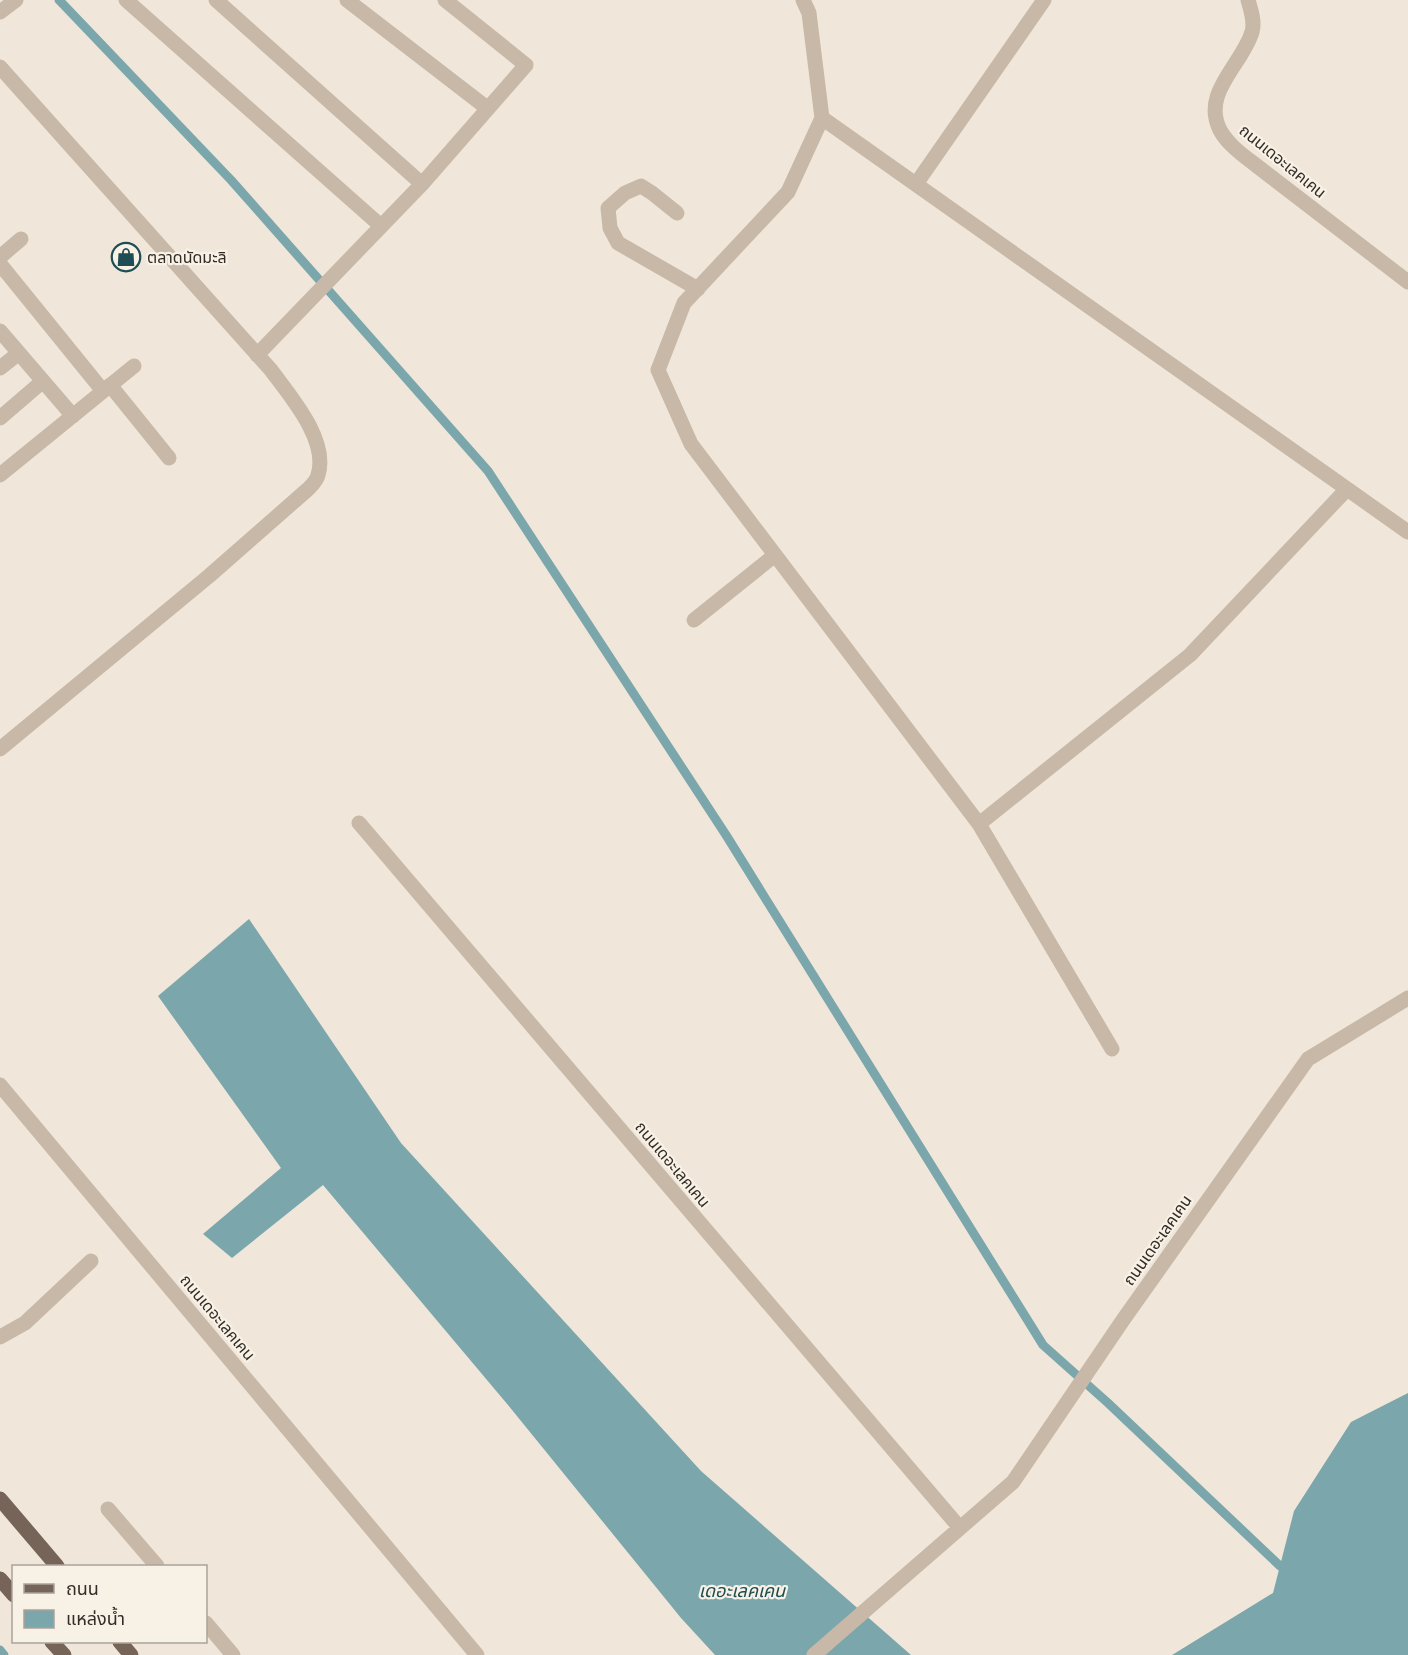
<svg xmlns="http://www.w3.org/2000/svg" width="1408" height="1655" font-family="Raleway,'Noto Sans Thai',sans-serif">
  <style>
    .water { fill: #7ba7ac }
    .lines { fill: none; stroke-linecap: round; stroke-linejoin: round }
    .stream { stroke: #7ba7ac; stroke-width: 9 }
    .minor { stroke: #c8b8a7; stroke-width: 15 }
    .major { stroke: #766459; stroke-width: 15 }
    .labels { text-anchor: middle; stroke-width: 4.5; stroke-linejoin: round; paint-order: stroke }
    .street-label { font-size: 16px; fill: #342c27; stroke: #f8f1e6 }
    .poi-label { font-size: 16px; fill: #342c27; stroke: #f8f1e6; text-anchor: start }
    .water-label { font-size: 18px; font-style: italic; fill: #1f4d54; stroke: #f8f1e6 }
  </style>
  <rect width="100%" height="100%" fill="#f0e7da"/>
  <path class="water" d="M 249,919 L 401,1143 L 701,1471 L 911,1655 L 715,1655 L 681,1618 L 508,1405 L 323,1185 L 232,1258 L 203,1234 L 281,1168 L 158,996 Z
    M 1408,1393 L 1408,1655 L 1172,1655 L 1273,1593 L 1294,1511 L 1351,1422 Z"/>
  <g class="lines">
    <path class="stream" d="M 59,0 L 231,180 L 488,471 L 726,835 L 1043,1345 L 1108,1403 L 1280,1566
      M 0,1650 L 4,1655"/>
    <path class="minor" d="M 126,0 L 381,226
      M 216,0 L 422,184
      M 347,0 L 487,108
      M 803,0 L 809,13 L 822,118 L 788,192 L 684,303 L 658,370 L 691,444 L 979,824 L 1112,1049
      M 1248,0 C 1251,10 1255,22 1252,32 C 1242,65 1201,93 1220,130 C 1228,145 1244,156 1257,166 L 1408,282
      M 0,12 L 16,0
      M 0,67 L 271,370 C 290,396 329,440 318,475 C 317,481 311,486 307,490 L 209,576 L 0,749
      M 822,118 L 1408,532
      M 916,184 L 1044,0
      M 677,213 L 652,193 L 641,186 L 625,193 L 608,208 L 610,228 L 618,243 L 698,289
      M 0,257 L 21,239
      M 0,264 L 103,391
      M 0,331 L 73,416
      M 257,355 L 422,184 L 526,65 L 445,0
      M 0,368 L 19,353
      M 110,385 L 169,458
      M 0,418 L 43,381
      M 0,475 L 134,366
      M 694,620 L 775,555
      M 359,823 L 960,1528
      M 979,824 L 1190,655 L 1347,489
      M 0,1085 L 477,1655
      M 0,1337 L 25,1323 L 91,1261
      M 108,1509 L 157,1566
      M 206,1623 L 233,1655
      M 814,1655 L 1013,1482 L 1123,1320 L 1308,1059 L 1408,998"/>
    <path class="major" d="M 0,1499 L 57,1566
      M 0,1579 L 14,1595
      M 52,1642 L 64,1655
      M 120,1642 L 131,1655"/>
  </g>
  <defs>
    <g id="shop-ring" transform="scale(1.5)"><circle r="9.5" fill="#f8f1e6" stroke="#1f4d54" stroke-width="1.5"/><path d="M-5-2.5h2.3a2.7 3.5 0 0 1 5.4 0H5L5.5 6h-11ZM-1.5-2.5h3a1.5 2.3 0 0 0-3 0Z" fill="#1f4d54"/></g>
  </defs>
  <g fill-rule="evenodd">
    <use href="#shop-ring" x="126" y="257"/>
  </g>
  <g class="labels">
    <g class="street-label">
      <text transform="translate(1283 161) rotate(39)" y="6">ถนนเดอะเลคเคน</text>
      <text transform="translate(673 1164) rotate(50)" y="6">ถนนเดอะเลคเคน</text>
      <text transform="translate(1157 1240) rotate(-55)" y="6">ถนนเดอะเลคเคน</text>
      <text transform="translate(218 1317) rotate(50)" y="6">ถนนเดอะเลคเคน</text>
    </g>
    <g class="poi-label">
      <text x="147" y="263">ตลาดนัดมะลิ</text>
    </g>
    <g class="water-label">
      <text x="742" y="1597">เดอะเลคเคน</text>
    </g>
  </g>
  <rect x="12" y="1565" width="195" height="78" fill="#f8f1e6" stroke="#aaa29a" stroke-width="1.5"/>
  <rect x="24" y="1584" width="30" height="9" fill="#766459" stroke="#aaa29a" stroke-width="1.5"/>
  <text x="66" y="1595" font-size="18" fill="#342c27">ถนน</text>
  <rect x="24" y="1610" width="30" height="18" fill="#7ba7ac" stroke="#aaa29a" stroke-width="1.5"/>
  <text x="66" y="1625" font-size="18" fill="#342c27">แหล่งน้ำ</text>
</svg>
